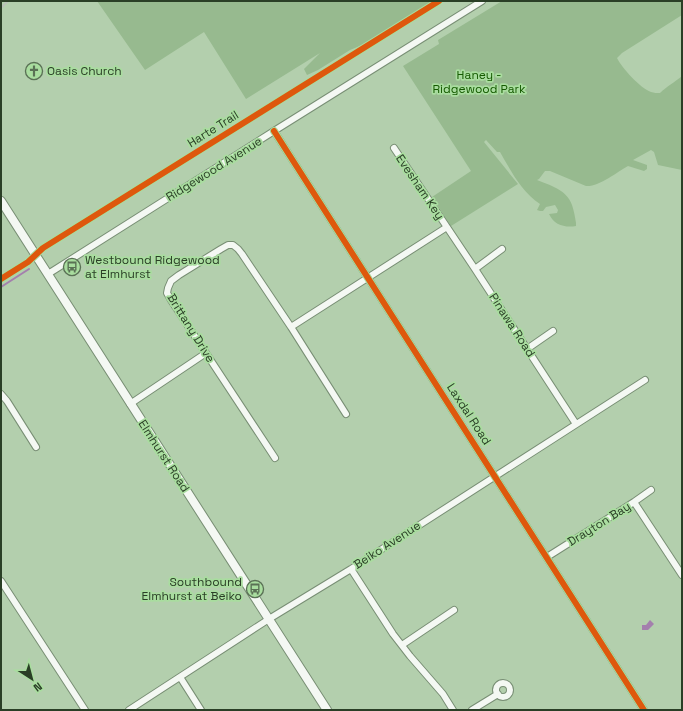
<svg xmlns="http://www.w3.org/2000/svg" width="683" height="711" font-family="'Space Grotesk',sans-serif">
  <style>
    .green { fill: #97ba8f }
    .water { fill: #a480ad }
    .lines { fill: none; stroke-linecap: round; stroke-linejoin: round }
    .stream { stroke: #a480ad; stroke-width: 2 }
    .minor-casing { stroke: #788e74; stroke-width: 8 }
    .tertiary-casing { stroke: #788e74; stroke-width: 10 }
    .minor { stroke: #f4f8f3; stroke-width: 6 }
    .tertiary { stroke: #f4f8f3; stroke-width: 8 }
    .rail { stroke: #b9c1b8; stroke-width: 2 }
    .cycleway-casing { stroke: #a9dd9f; stroke-width: 8 }
    .cycleway { stroke: #de580d; stroke-width: 6 }
    .labels { text-anchor: middle; stroke-width: 3.5; stroke-linejoin: round; paint-order: stroke }
    .poi-label { font-size: 12px; fill: #2a3f26; stroke: #a9dd9f; text-anchor: start }
    .park-label { font-size: 12px; fill: #155a00; stroke: #a9dd9f }
    .street-label { font-size: 12px; fill: #2a3f26; stroke: #a9dd9f }
  </style>
  <rect width="100%" height="100%" fill="#b3cfad"/>
  <path class="green" d="M 97,1 L 434,1 L 367,43 L 350,50 L 318,70 L 307,75 L 304,69 L 320,53 L 246,99 L 204,32 L 145,70 Z
    M 502,1 L 682,1 L 682,15 L 622,53 L 617,58 C 622,68 640,88 651,92 C 654,93 657,93 660,93 C 666,87 675,82 682,76 L 682,170 L 658,165 L 654,152 L 651,150 L 633,160 L 647,165 L 647,169 L 644,171 L 628,166 C 617,172 599,187 586,186 L 550,171 L 545,171 L 539,179 L 537,180 C 550,185 567,190 572,205 C 574,211 575,217 576,223 L 576,226 C 565,228 554,225 549,214 L 557,213 L 558,210 L 555,205 L 546,207 L 543,211 L 540,211 L 537,210 L 540,204 C 521,191 511,171 500,152 L 497,152 L 486,140 L 484,142 L 518,184 L 451,226 L 432,197 L 471,171 L 403,66 L 439,44 L 438,40 Z"/>
  <path class="water" d="M 650,620 L 654,624 L 648,630 L 642,630 L 642,625 L 646,625 Z"/>
  <g class="lines">
    <path class="stream" d="M 1,287 L 29,269"/>
    <g class="minor-casing">
      <path id="minor" d="M 274,131 L 644,710
        M 394,148 L 475,269 L 576,424
        M 475,269 L 502,249
        M 48,274 L 274,131 L 482,1
        M 291,327 L 447,227
        M 527,349 L 553,331
        M 1,394 L 7,401 L 36,447
        M 130,404 L 206,353
        M 275,458 L 171,300 L 167,293 L 168,288 L 171,281 L 179,275 L 221,249 L 228,245 L 233,245 L 238,249 L 242,254 L 291,327 L 346,414
        M 634,502 L 682,575
        M 547,557 L 634,502 L 651,490
        M 351,569 L 393,634 L 410,656 L 443,694 L 453,710
        M 1,581 L 85,710
        M 402,645 L 454,610
        M 180,677 L 201,710
        M496 690a7 7 0 1 1 14 0a7 7 0 1 1-14 0Z
        M 129,710 L 269,619 L 351,569 L 645,380
        M 472,710 L 498,694"/>
    </g>
    <g class="tertiary-casing">
      <path id="tertiary" d="M 1,201 L 327,710"/>
    </g>
    <use href="#minor" class="minor"/>
    <use href="#tertiary" class="tertiary"/>
    <path class="rail" d="M 1,8 L 8,1"/>
    <g class="cycleway-casing">
      <path id="cycleway" d="M 274,131 L 644,710
        M 1,279 L 28,262 L 43,248 L 439,1"/>
    </g>
    <use href="#cycleway" class="cycleway"/>
  </g>
  <defs>
    <g id="church-ring" transform="scale(0.9)"><circle r="9.5" fill="#a9dd9f" stroke="#5a7155" stroke-width="1.5"/><path d="M-1.2-6h2.4v3.5h3.3v2.4h-3.3V6h-2.4V-.1h-3.3v-2.4h3.3Z" fill="#5a7155"/></g>
    <g id="bus-ring" transform="scale(0.9)"><circle r="9.5" fill="#a9dd9f" stroke="#5a7155" stroke-width="1.5"/><path d="M-5-6H5V4H4V6H2V4H-2V6H-4V4H-5ZM-3.5-4V0h7V-4ZM-3.5 1.2v1.5H-2V1.2ZM2 1.2v1.5H3.5V1.2Z" fill="#5a7155"/></g>
  </defs>
  <g fill-rule="evenodd">
    <use href="#church-ring" x="34" y="71"/>
    <use href="#bus-ring" x="72" y="267"/>
    <use href="#bus-ring" x="255" y="589"/>
  </g>
  <g class="labels">
    <g class="poi-label">
      <text x="47" y="75">Oasis Church</text>
      <text x="85" y="264">Westbound Ridgewood<tspan x="85" dy="14">at Elmhurst</tspan></text>
      <text x="242" y="586" text-anchor="end">Southbound<tspan x="242" dy="14">Elmhurst at Beiko</tspan></text>
    </g>
    <g class="park-label">
      <text x="479" y="79">Haney -<tspan x="479" dy="14">Ridgewood Park</tspan></text>
    </g>
    <g class="street-label">
      <text transform="translate(213 129) rotate(-32)" y="4">Harte Trail</text>
      <text transform="translate(214 169) rotate(-32)" y="4">Ridgewood Avenue</text>
      <text transform="translate(420 187) rotate(56)" y="4">Evesham Key</text>
      <text transform="translate(512 325) rotate(57)" y="4">Pinawa Road</text>
      <text transform="translate(191 328) rotate(58)" y="4">Brittany Drive</text>
      <text transform="translate(469 414) rotate(57)" y="4">Laxdal Road</text>
      <text transform="translate(164 456) rotate(57)" y="4">Elmhurst Road</text>
      <text transform="translate(599 524) rotate(-32)" y="4">Drayton Bay</text>
      <text transform="translate(387 545) rotate(-33)" y="4">Beiko Avenue</text>
    </g>
  </g>
  <rect width="683" height="711" fill="none" stroke="#2a3f26" stroke-width="4"/>
  <g transform="translate(32 679) rotate(144)" stroke="#a9dd9f" stroke-width="3" paint-order="stroke">
  <path d="M0-3L7 15L0 10L-7 15Z" fill="#2a3f26"/>
  <text y="-6" font-size="11" font-weight="bold" text-anchor="middle" fill="#2a3f26">N</text>
  </g>
</svg>
